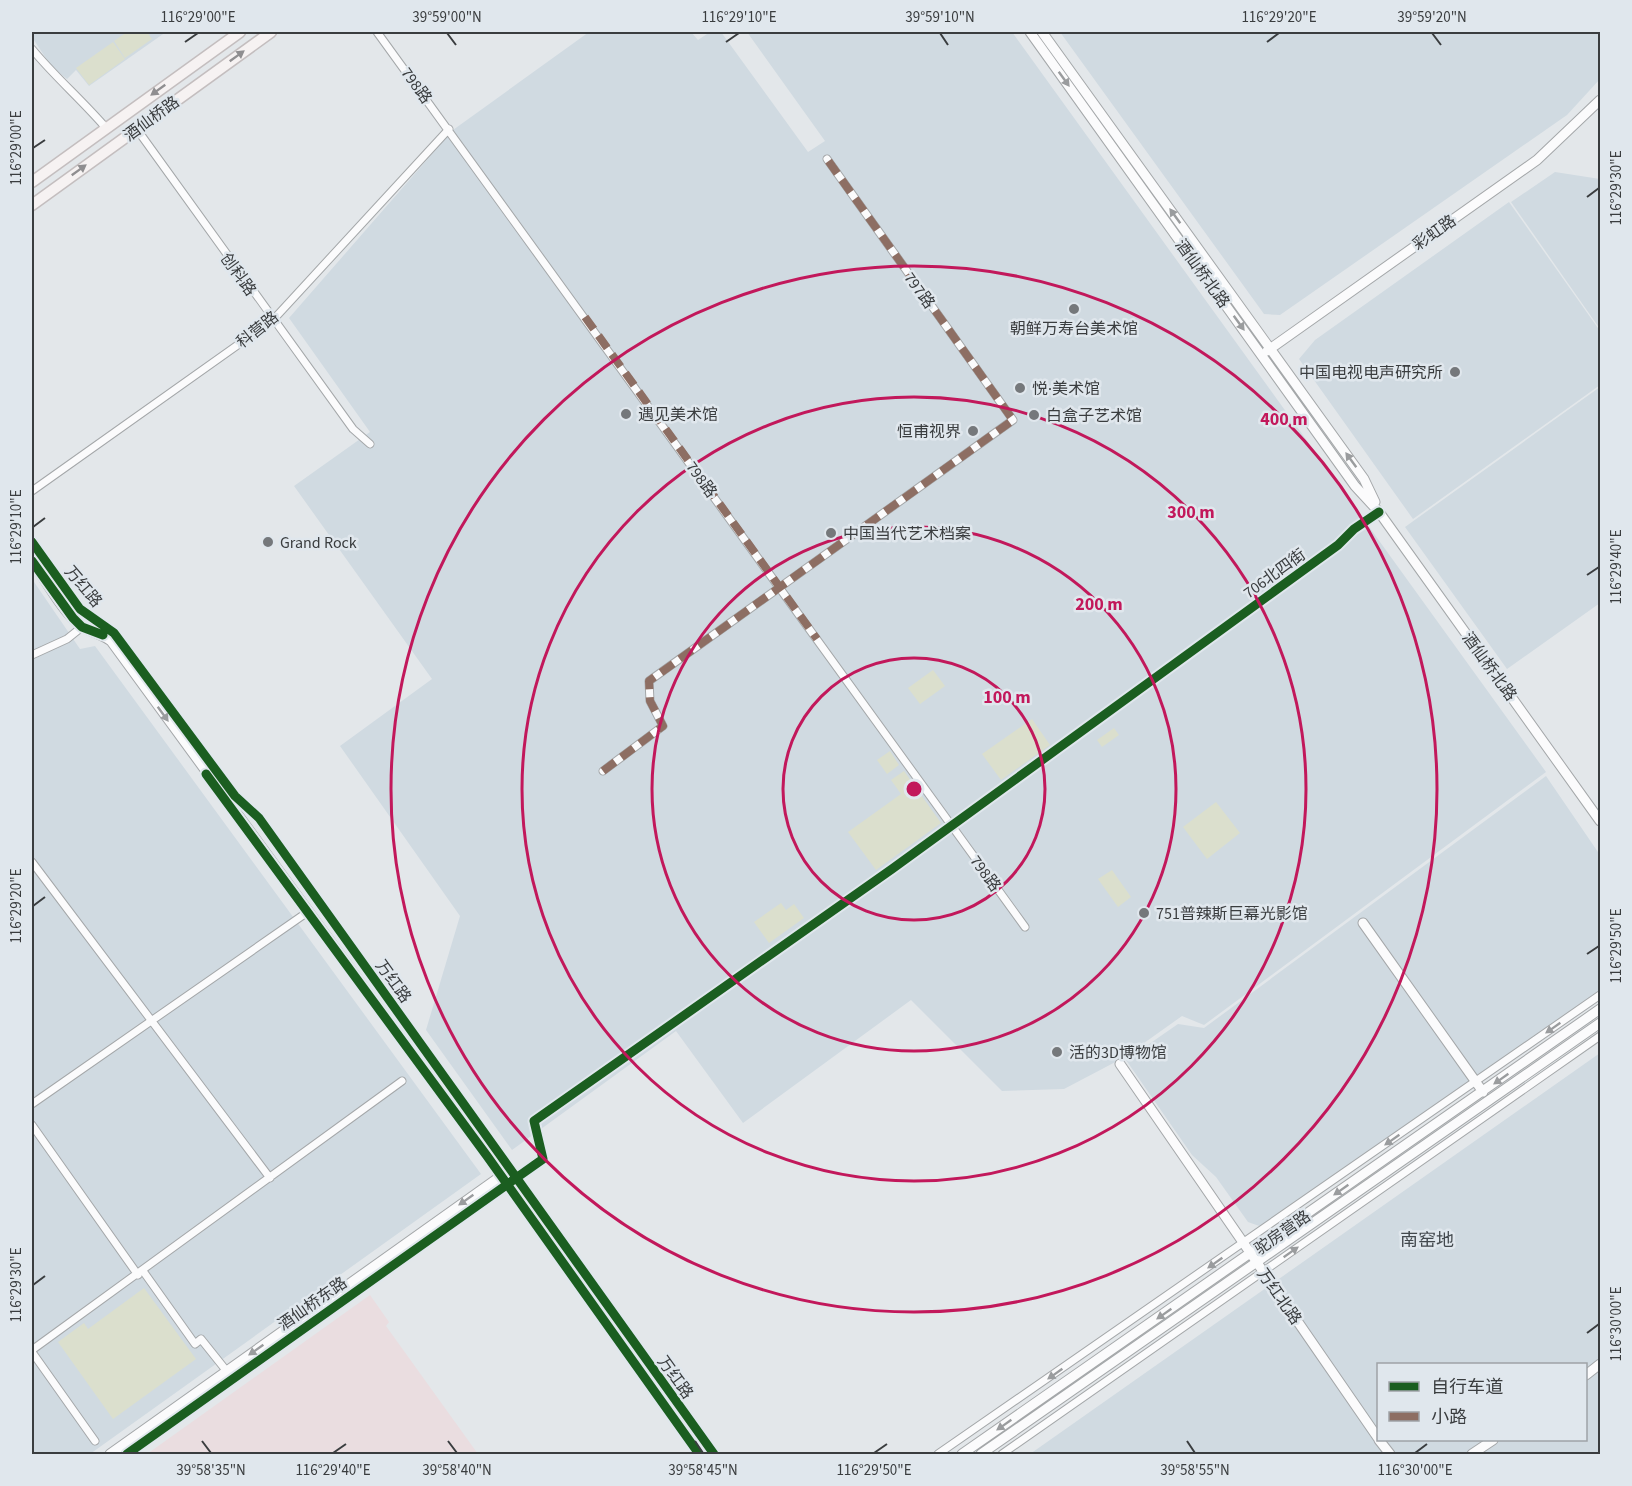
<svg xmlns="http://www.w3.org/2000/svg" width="1632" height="1486" font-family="'Source Sans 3','Noto Sans SC',sans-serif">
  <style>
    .built { fill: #d0dae1; fill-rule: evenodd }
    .industrial { fill: #eadde0 }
    .green { fill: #dbdfcd }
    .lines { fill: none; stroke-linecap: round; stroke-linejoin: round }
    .street-casing { stroke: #a4a7a9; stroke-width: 9 }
    .secondary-casing { stroke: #a4a7a9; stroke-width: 11 }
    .primary-casing { stroke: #c4bebf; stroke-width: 13 }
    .street { stroke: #fbfbfc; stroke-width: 7 }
    .secondary { stroke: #fbfbfc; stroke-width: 9 }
    .primary { stroke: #f6f2f2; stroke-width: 10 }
    .quiet { stroke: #8d6e63; stroke-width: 8; stroke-dasharray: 15 8; stroke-linecap: butt }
    .cycleway-casing { stroke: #e0e7ed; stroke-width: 13 }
    .cycleway { stroke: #1b5e20; stroke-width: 9 }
    .oneway { fill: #8f8e90 }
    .oneway2 { fill: #9a9c9e }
    .ticks { fill: none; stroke: #3a3d3f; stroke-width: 2 }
    .ring { fill: none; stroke: #c2185b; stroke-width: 3 }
    .poi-dot { fill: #75787b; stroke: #e0e7ed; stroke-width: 2 }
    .labels { text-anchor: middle; stroke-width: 5; stroke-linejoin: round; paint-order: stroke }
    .street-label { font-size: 16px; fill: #3a3d3f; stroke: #e0e7ed }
    .poi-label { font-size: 16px; fill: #3a3d3f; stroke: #e0e7ed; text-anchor: start }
    .neighbourhood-label { font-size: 18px; fill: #43494e; stroke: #e0e7ed }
    .centre { fill: #c2185b; stroke: #e0e7ed; stroke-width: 3 }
    .ring-label { font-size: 18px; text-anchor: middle; font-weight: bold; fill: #c2185b; stroke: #e0e7ed; stroke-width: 5; stroke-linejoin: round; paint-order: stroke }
    .neatline { fill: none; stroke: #3a3d3f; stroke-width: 2 }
    .ticks-label { font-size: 15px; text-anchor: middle; fill: #3a3d3f }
  </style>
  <rect width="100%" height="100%" fill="#e3e7ea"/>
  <path class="built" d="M 32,32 L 166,32 L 89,86 L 76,70 L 67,79 L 51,66 L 32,37 Z
    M 589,32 L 691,32 L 698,40 L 710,32 L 721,32 L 808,152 L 825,141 L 747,32 L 1012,32 L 1546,772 L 1204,1025 L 1182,1016 L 1123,1058 L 1064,1089 L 1002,1091 L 911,1000 L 743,1123 L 676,1031 L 512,1150 L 426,1030 L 460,916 L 340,746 L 432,679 L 294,486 L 370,432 L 289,318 L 453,130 Z
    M 1060,32 L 1600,32 L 1600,79 L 1567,115 L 1280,315 L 1264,314 Z
    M 1555,172 L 1600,179 L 1600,329 L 1511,202 Z
    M 1509,202 L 1600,331 L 1600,385 L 1413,519 L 1299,359 L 1315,340 Z
    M 1600,387 L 1600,603 L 1507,669 L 1405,527 Z
    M 32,579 L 80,649 L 95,646 L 481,1174 L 90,1454 L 32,1454 Z
    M 1546,776 L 1600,855 L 1600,991 L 1265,1228 L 1248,1222 L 1216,1177 L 1192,1155 L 1126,1060 L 1178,1024 L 1204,1028 Z
    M 1600,1053 L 1600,1454 L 1030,1454 ZM 1378,1364 L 1586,1364 L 1586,1440 L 1378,1440 Z"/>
  <path class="industrial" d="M 370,1295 L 389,1322 L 386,1326 L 478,1454 L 147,1454 Z"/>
  <path class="green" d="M 127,32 L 147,32 L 152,39 L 125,58 L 114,41 Z
    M 113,42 L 125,59 L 89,85 L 76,68 Z
    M 933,670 L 945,686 L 920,704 L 908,688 Z
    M 1032,719 L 1050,745 L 1001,780 L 982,754 Z
    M 1114,728 L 1119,735 L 1102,747 L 1097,740 Z
    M 890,751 L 899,765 L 887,774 L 877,760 Z
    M 904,771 L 941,823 L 876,870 L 848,832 L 901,794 L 891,780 Z
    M 1216,802 L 1240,833 L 1207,859 L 1183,827 Z
    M 1112,870 L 1131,897 L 1118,907 L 1098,879 Z
    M 781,903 L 786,910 L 794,904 L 804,918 L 769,943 L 754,922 Z
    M 144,1288 L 196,1359 L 113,1419 L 58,1342 L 84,1323 L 88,1329 Z"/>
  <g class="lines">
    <g class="street-casing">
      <path id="street" d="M 377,32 L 1025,927
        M 32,49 C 55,77 82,100 106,128
        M 136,128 L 353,429 L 370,444
        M 32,491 L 273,320 L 449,129
        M 32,655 L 67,639 L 82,627
        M 603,771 L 663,726 L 650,701 L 649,681 L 1013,420 L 827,159
        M 32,862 L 270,1178
        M 32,1104 L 309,911
        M 32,1125 L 138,1275
        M 517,1178 L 543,1159 L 534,1121 L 892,869 L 1338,545 L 1354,529 L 1379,512
        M 143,1271 L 195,1344 L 201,1339 L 229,1374
        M 32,1350 L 402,1081
        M 32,1352 L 95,1441
        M 938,1454 L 1600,995
        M 1002,1454 L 1600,1036"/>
    </g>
    <g class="secondary-casing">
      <path id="secondary" d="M 1030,32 L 1355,486 L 1379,512 L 1600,821
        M 1042,32 L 1364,479 L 1375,502
        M 1267,351 L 1537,160 L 1600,100
        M 32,542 L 80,609 L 114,633 L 235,796 L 259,818 L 714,1454
        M 32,561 C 45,579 63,613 81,626 C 91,632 101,634 111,641 L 487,1156 L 699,1454
        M 1363,923 L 1483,1092
        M 1120,1064 L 1378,1438
        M 1586,1375 L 1600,1364
        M 1379,1440 L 1390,1454
        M 110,1454 L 501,1176 L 505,1176
        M 127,1454 L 509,1182
        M 962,1454 L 1600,1009
        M 981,1454 L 1600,1023
        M 1472,1454 L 1493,1440"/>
    </g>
    <g class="primary-casing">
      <path id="primary" d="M 32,182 L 240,32
        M 32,205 L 271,32"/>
    </g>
    <use href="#street" class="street"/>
    <use href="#secondary" class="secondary"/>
    <use href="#primary" class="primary"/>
    <path class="quiet" d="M 585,317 L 817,639
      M 603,771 L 663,726 L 650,701 L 649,681 L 1013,420 L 827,159"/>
    <g class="cycleway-casing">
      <path id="cycleway" d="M 32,542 L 80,609 L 114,633 L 235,796 L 259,818 L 714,1454
        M 32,561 L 73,618 L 82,627 L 103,635
        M 206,774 L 487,1156 L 699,1454
        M 127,1454 L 543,1159 L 534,1121 L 892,869 L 1338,545 L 1354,529 L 1379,512"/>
    </g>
    <use href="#cycleway" class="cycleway"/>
  </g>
  <defs><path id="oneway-solid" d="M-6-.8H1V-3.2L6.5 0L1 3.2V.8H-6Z" transform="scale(1.5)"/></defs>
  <g class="oneway">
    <use href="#oneway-solid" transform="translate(237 56) rotate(-36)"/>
    <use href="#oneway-solid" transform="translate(158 90) rotate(144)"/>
    <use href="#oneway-solid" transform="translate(79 170) rotate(-36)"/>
  </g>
  <g class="oneway2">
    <use href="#oneway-solid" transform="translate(1064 79) rotate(54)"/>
    <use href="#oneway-solid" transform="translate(1175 216) rotate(-126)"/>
    <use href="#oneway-solid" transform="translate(1239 323) rotate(54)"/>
    <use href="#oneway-solid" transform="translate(1351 460) rotate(-126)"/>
    <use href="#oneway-solid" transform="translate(163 714) rotate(54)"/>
    <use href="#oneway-solid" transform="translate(1553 1028) rotate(145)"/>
    <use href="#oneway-solid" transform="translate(1501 1079) rotate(145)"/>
    <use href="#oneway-solid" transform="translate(1392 1140) rotate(145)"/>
    <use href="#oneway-solid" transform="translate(1341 1190) rotate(145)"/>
    <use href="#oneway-solid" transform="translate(466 1200) rotate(145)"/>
    <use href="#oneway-solid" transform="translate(1291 1252) rotate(-35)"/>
    <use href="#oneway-solid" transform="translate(1215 1263) rotate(145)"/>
    <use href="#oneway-solid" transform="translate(1164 1314) rotate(145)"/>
    <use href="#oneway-solid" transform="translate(256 1350) rotate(145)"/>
    <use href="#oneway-solid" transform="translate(1055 1374) rotate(145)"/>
    <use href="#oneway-solid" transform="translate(1004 1425) rotate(145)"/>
  </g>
  <path class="ticks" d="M 447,33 L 456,45M 940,33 L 948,45M 1432,33 L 1441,45M 185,42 L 198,33M 726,42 L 739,33M 1267,42 L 1279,33M 33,148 L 45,140M 1587,197 L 1599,188M 33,527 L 45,518M 1587,575 L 1599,567M 33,906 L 45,897M 1587,954 L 1599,946M 33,1285 L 45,1276M 1587,1333 L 1599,1324M 202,1441 L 211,1453M 448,1441 L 457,1453M 695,1441 L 703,1453M 1187,1441 L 1195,1453M 333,1453 L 346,1444M 874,1453 L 887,1444M 1415,1453 L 1427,1444"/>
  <g class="ring">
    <circle cx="914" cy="789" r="131"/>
    <circle cx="914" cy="789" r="262"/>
    <circle cx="914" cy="789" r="392"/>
    <circle cx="914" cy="789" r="523"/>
  </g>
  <g class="poi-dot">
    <circle cx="1074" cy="309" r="6"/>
    <circle cx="1455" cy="372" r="6"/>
    <circle cx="1020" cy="388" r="6"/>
    <circle cx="626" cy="414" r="6"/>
    <circle cx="1034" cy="415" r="6"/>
    <circle cx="973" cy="431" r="6"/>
    <circle cx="831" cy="533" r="6"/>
    <circle cx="268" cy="542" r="6"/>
    <circle cx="1144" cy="913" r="6"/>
    <circle cx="1057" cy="1052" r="6"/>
  </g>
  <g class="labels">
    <g class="street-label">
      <text transform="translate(417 85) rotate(54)" y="6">798路</text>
      <text transform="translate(151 118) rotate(-36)" y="6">酒仙桥路</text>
      <text transform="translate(1434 232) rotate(-35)" y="6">彩虹路</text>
      <text transform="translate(1203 273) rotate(54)" y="6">酒仙桥北路</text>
      <text transform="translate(239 274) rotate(54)" y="6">创科路</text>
      <text transform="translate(920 290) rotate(54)" y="6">797路</text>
      <text transform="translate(257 329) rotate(-38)" y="6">科营路</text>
      <text transform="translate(702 479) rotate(54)" y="6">798路</text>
      <text transform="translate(1274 573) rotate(-36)" y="6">706北四街</text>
      <text transform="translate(84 586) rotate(50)" y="6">万红路</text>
      <text transform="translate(1490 666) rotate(54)" y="6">酒仙桥北路</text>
      <text transform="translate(986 873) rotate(54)" y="6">798路</text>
      <text transform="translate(394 981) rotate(54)" y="6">万红路</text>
      <text transform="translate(1282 1232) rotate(-35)" y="6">驼房营路</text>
      <text transform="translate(1280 1296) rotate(55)" y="6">万红北路</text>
      <text transform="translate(312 1303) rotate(-35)" y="6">酒仙桥东路</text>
      <text transform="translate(676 1377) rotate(54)" y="6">万红路</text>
    </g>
    <g class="poi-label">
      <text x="1074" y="334" text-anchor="middle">朝鲜万寿台美术馆</text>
      <text x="1443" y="378" text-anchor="end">中国电视电声研究所</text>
      <text x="1032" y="394">悦·美术馆</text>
      <text x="638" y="420">遇见美术馆</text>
      <text x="1046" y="421">白盒子艺术馆</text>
      <text x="961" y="437" text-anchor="end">恒甫视界</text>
      <text x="843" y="539">中国当代艺术档案</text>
      <text x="280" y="548">Grand Rock</text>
      <text x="1156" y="919">751普辣斯巨幕光影馆</text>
      <text x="1069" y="1058">活的3D博物馆</text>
    </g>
    <g class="neighbourhood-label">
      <text x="1427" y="1246">南窑地</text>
    </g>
  </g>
  <circle cx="914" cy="789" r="9" class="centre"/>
  <g class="ring-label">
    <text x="1284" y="425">400 m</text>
    <text x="1191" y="518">300 m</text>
    <text x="1099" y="610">200 m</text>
    <text x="1007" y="703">100 m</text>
  </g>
  <rect width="1632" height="1486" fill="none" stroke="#e0e7ed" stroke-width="66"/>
  <rect x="1377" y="1363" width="210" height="78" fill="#e0e7ed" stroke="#9ea3a7" stroke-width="1.5"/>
  <rect x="1389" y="1382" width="30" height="9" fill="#1b5e20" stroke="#9ea3a7" stroke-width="1.5"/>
  <text x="1431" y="1393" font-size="18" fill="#3a3d3f">自行车道</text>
  <rect x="1389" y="1412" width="30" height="9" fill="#8d6e63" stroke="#9ea3a7" stroke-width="1.5"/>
  <text x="1431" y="1423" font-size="18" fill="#3a3d3f">小路</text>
  <rect x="33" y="33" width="1566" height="1420" class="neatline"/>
  <g class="ticks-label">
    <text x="198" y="22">116°29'00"E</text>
    <text x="447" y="22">39°59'00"N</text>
    <text x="739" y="22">116°29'10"E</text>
    <text x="940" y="22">39°59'10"N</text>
    <text x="1279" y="22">116°29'20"E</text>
    <text x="1432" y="22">39°59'20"N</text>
    <text transform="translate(16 148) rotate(-90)" y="5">116°29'00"E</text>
    <text transform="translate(1616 188) rotate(-90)" y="5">116°29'30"E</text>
    <text transform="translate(16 527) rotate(-90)" y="5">116°29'10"E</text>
    <text transform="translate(1616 567) rotate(-90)" y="5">116°29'40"E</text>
    <text transform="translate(16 906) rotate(-90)" y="5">116°29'20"E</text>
    <text transform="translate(1616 946) rotate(-90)" y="5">116°29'50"E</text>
    <text transform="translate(16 1285) rotate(-90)" y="5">116°29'30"E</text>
    <text transform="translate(1616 1324) rotate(-90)" y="5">116°30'00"E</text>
    <text x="211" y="1475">39°58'35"N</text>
    <text x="333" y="1475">116°29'40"E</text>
    <text x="457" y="1475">39°58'40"N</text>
    <text x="703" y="1475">39°58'45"N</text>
    <text x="874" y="1475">116°29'50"E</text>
    <text x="1195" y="1475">39°58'55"N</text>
    <text x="1415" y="1475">116°30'00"E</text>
  </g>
</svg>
